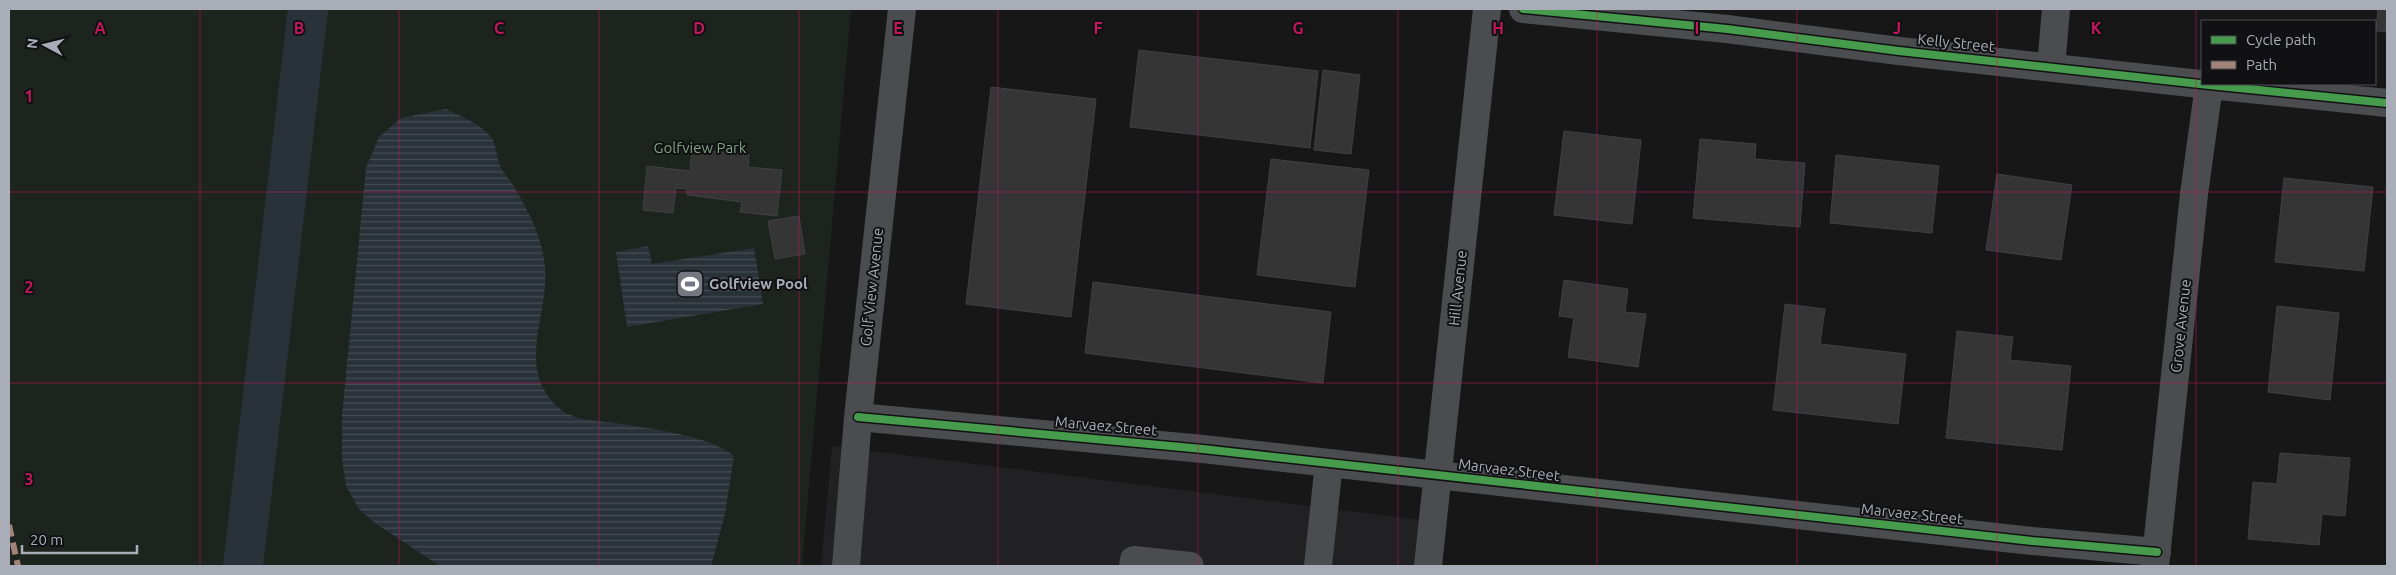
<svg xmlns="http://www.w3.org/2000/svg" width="2396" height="575" font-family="Ubuntu,sans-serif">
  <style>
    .built { fill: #212123 }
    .green { fill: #1d241e }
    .water { fill: url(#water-rules) }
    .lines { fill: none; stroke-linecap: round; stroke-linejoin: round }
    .canal { stroke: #2a3239; stroke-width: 40 }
    .building { fill: #353536; stroke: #3f4043 }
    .minor { stroke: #4b4c50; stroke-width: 28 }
    .quiet { stroke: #a18479; stroke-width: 6; stroke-dasharray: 12 6; stroke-linecap: butt }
    .cycleway-casing { stroke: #111113; stroke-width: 11 }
    .cycleway { stroke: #469c4c; stroke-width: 8 }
    .grid { fill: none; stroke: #c2185b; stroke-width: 1; stroke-opacity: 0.55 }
    .labels { text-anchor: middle; stroke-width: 4; stroke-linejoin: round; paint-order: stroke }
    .street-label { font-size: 15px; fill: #a8adb8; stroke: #111113 }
    .park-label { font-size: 15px; fill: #7fa381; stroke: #111113 }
    .poi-label { font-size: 15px; font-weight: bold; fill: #a8adb8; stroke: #111113; text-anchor: start }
    .grid-label { font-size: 16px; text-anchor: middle; font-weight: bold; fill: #c2185b; stroke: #111113; stroke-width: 4; stroke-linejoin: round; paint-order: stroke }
  </style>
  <defs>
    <pattern id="water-rules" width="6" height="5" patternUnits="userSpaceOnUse" patternTransform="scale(1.25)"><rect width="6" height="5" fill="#2a3239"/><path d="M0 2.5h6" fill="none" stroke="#464d54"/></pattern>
  </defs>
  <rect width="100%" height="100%" fill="#171717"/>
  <path class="built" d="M 832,446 L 1429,521 L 1425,566 L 821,566 Z"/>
  <path class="green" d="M 9,9 L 851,9 L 802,566 L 9,566 Z"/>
  <path class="water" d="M 446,109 C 462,117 479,123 491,137 C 497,145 496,157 500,166 C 503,173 509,179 513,185 C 531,216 548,247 545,285 C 543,320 524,363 548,396 C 567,424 593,419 622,424 C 656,430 708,435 734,456 L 725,514 L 711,566 L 440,566 L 375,523 L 359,509 L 346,486 L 342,459 L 342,416 L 366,168 L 379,137 L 401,118 Z
    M 648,246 L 652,264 L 754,248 L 763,304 L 627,327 L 616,252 Z"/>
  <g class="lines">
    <path class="canal" d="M 243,566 L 308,9"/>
  </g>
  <path class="building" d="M 2378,9 L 2387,9 L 2387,32 L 2376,31 Z
    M 1139,50 L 1318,71 L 1310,148 L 1130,127 Z
    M 1323,70 L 1360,75 L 1351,154 L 1314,150 Z
    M 991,87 L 1096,99 L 1071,317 L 966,304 Z
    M 1564,131 L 1641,140 L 1632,224 L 1554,215 Z
    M 1700,139 L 1756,144 L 1755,159 L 1805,163 L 1800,227 L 1693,218 Z
    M 692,149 L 749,155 L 748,167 L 782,170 L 777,216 L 740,212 L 742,202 L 687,195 L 687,189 L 676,188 L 673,213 L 643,210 L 647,166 L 690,171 Z
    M 1836,155 L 1939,166 L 1932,233 L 1830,223 Z
    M 1271,159 L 1369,170 L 1355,287 L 1257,275 Z
    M 1997,174 L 2072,185 L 2061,260 L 1986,250 Z
    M 2284,178 L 2373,187 L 2364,271 L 2275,262 Z
    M 799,216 L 805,254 L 775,259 L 768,221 Z
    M 1564,280 L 1628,289 L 1625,312 L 1646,314 L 1638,367 L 1568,357 L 1574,318 L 1559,316 Z
    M 1093,282 L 1331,312 L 1323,383 L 1085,353 Z
    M 1785,304 L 1825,309 L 1820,344 L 1906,354 L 1898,424 L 1773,410 Z
    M 2277,306 L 2339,313 L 2330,400 L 2268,392 Z
    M 1957,331 L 2013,337 L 2010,360 L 2071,366 L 2062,450 L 1946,438 Z
    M 2280,453 L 2350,458 L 2345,516 L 2322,514 L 2319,545 L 2248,539 L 2253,482 L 2277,484 Z"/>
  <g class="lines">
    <path class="minor" d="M 1523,9 L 1727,29 L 1899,51 L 2209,85 L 2387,103
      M 2051,67 L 2056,9
      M 858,417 L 1203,449 L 2032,541 L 2157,552
      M 846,566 L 858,417 L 902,9
      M 1133,566 L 1134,560 L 1190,566
      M 1318,566 L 1329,463
      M 1428,566 L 1487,9
      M 2155,566 L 2194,194 L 2209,85"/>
    <path class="quiet" d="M 9,525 L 18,566"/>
    <g class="cycleway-casing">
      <path id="cycleway" d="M 1523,9 L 1727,29 L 1899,51 L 2209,85 L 2387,103
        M 858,417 L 1203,449 L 2032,541 L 2157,552"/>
    </g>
    <use href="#cycleway" class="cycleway"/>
  </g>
  <path class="grid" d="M 200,9 L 200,566M 399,9 L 399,566M 599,9 L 599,566M 799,9 L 799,566M 998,9 L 998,566M 1198,9 L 1198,566M 1398,9 L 1398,566M 1597,9 L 1597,566M 1797,9 L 1797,566M 1997,9 L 1997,566M 2196,9 L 2196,566M 9,192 L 2387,192M 9,383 L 2387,383"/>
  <defs>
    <g id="stadium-square" transform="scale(1.4375)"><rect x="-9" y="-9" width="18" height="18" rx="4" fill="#757880" stroke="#111113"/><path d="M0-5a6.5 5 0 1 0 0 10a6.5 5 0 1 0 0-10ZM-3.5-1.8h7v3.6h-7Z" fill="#fff"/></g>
  </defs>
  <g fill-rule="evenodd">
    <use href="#stadium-square" x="690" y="284"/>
  </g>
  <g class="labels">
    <g class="street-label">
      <text transform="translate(1956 43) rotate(6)" y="5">Kelly Street</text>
      <text transform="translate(872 287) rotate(-84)" y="5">Golf View Avenue</text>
      <text transform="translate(1458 288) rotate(-84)" y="5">Hill Avenue</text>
      <text transform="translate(2181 326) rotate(-84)" y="5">Grove Avenue</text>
      <text transform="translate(1106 426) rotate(5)" y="5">Marvaez Street</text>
      <text transform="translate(1509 470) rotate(7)" y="5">Marvaez Street</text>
      <text transform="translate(1912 514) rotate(6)" y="5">Marvaez Street</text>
    </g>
    <g class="park-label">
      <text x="700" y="153">Golfview Park</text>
    </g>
    <g class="poi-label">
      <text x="709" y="289">Golfview Pool</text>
    </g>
  </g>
  <g class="grid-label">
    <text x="100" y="34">A</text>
    <text x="299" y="34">B</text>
    <text x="499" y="34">C</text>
    <text x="699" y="34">D</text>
    <text x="898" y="34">E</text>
    <text x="1098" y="34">F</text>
    <text x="1298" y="34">G</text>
    <text x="1498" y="34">H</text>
    <text x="1697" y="34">I</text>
    <text x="1897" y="34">J</text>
    <text x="2096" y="34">K</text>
    <text x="29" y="102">1</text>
    <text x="29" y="293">2</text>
    <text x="29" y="485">3</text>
  </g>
  <rect width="2396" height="575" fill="none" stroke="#a8adb8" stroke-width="20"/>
  <rect x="2201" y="20" width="175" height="65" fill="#111113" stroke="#4d4f55"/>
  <rect x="2211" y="36" width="25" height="8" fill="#469c4c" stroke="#4d4f55"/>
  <text x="2246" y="45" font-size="15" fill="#a8adb8">Cycle path</text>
  <rect x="2211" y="61" width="25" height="8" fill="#a18479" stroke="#4d4f55"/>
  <text x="2246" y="70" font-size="15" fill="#a8adb8">Path</text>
  <g transform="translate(45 45) rotate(277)" stroke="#111113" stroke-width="4" paint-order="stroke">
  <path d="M0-4L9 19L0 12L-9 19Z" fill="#a8adb8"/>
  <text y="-8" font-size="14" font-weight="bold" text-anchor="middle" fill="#a8adb8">N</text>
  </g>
  <path d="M22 545v8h115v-8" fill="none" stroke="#a8adb8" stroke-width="2.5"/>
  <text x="30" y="545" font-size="15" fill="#a8adb8" stroke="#111113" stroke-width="4" paint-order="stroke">20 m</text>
</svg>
